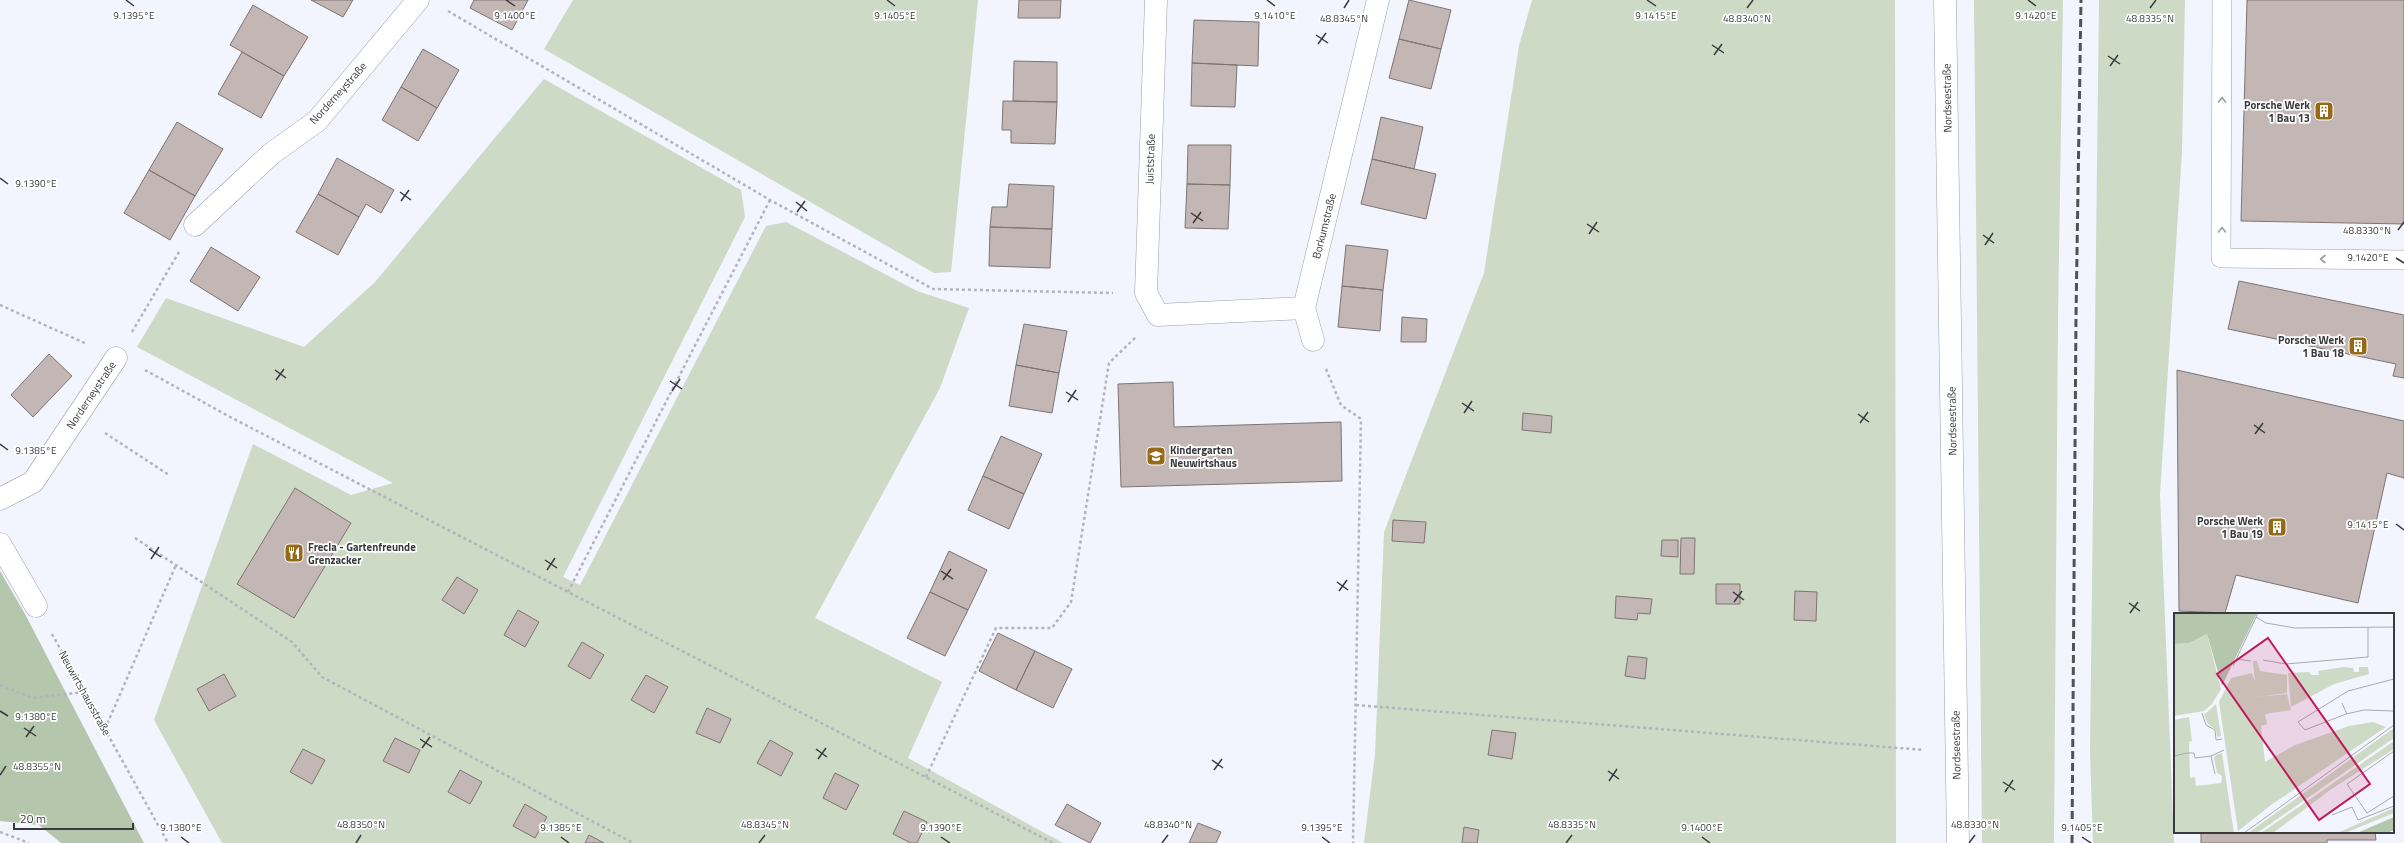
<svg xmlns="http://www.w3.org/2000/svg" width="2404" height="843" font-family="'Titillium Web',sans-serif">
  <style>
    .green { fill: #ccdac6 }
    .forest { fill: #b4c7ac }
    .building { fill: #c2b7b4; stroke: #7e7471 }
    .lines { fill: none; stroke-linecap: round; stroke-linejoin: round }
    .lane-casing { stroke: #9d9fa8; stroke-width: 20 }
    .street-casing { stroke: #9d9fa8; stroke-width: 23 }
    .secondary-casing { stroke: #9d9fa8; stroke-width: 23 }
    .path { stroke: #b1b4bb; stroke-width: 2.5; stroke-dasharray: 3 3; stroke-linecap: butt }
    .lane { stroke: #fff; stroke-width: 19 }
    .street { stroke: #fff; stroke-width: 22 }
    .secondary { stroke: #fff; stroke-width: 22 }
    .rail { stroke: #505255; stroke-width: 3; stroke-dasharray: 8 4; stroke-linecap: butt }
    .oneway { stroke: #9c9c9e }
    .ticks { fill: none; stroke: #393a3d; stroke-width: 1.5 }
    .labels { text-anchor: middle; stroke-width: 3.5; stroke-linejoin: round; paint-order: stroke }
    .street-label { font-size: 11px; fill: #393a3d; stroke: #fff }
    .poi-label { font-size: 11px; font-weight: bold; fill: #393a3d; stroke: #fff; text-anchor: end }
    .inset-road { fill: none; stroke: #a8aab1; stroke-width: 1 }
    .view { fill: #c2185b; fill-opacity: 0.15; stroke: #c2185b; stroke-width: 2 }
    .inset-edge { fill: none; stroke: #393a3d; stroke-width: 2 }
    .ticks-label { font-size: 10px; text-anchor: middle; fill: #393a3d; stroke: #fff; stroke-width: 3.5; stroke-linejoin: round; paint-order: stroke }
  </style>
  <rect width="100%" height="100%" fill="#f2f5fe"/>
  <path class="green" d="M 573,0 L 978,0 L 951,272 L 934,273 L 544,49 Z
    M 1532,0 L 1895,0 L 1896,843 L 1364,843 L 1375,754 L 1384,532 L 1484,273 L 1519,46 Z
    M 1974,0 L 2063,0 L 2058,317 L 2054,843 L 1982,843 Z
    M 2099,0 L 2185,0 L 2182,152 L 2160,494 L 2174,843 L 2093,843 L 2090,752 Z
    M 544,79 L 741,190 L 745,217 L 563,577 L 580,585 L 766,226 L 786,222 L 917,291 L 969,308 L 940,388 L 815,618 L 942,682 L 908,758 L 1063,843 L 222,843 L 154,720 L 253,444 L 351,495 L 393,483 L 137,347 L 166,298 L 304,347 L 375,282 Z"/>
  <path class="forest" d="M 0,571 L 25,614 L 144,843 L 61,843 L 39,825 L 0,821 Z"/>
  <path class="building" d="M 311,0 L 353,0 L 343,17 Z
    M 474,0 L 528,0 L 512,30 L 470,8 Z
    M 1019,0 L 1061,0 L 1060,18 L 1018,18 Z
    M 1409,0 L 1451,10 L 1441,49 L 1399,39 Z
    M 2247,0 L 2404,0 L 2404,224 L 2241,221 Z
    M 253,5 L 308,37 L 284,76 L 230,45 Z
    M 1194,20 L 1259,22 L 1258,66 L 1192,63 Z
    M 1399,39 L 1441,49 L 1431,89 L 1389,78 Z
    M 423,49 L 459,70 L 437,108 L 401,87 Z
    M 242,52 L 284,76 L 261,118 L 218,94 Z
    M 1014,61 L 1057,62 L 1057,102 L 1013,101 Z
    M 1192,63 L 1237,65 L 1235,107 L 1191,106 Z
    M 401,87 L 437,108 L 418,141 L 382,120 Z
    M 1003,101 L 1057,102 L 1055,144 L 1011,143 L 1011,130 L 1002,130 Z
    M 1381,117 L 1423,127 L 1414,169 L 1372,159 Z
    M 177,122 L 223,149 L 195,196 L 149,170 Z
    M 1188,145 L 1231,145 L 1230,185 L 1187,184 Z
    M 337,158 L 394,190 L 381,213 L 366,204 L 359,217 L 318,194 Z
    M 1372,159 L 1436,174 L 1426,219 L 1361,204 Z
    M 149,170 L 195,196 L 170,240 L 124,213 Z
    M 1009,184 L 1054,186 L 1052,229 L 990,227 L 992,207 L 1007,207 Z
    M 1187,184 L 1230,185 L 1228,229 L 1185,228 Z
    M 318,194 L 359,217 L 338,255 L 296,232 Z
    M 990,227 L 1052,229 L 1050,268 L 989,266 Z
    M 1346,245 L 1388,250 L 1383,290 L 1342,286 Z
    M 211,247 L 260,277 L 238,311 L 190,281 Z
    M 2239,281 L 2404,315 L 2404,378 L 2393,376 L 2396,364 L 2228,329 Z
    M 1342,286 L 1383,290 L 1380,331 L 1338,327 Z
    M 1402,317 L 1427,319 L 1426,342 L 1401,342 Z
    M 1024,324 L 1067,331 L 1059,373 L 1016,365 Z
    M 49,354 L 72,376 L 33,417 L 11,395 Z
    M 1016,365 L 1059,373 L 1052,413 L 1009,406 Z
    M 2177,370 L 2404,421 L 2404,478 L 2387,473 L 2358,603 L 2236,575 L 2225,613 L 2179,611 Z
    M 1173,382 L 1174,427 L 1341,422 L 1342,481 L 1121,487 L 1118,384 Z
    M 1523,413 L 1552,416 L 1551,433 L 1522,430 Z
    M 1001,436 L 1042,454 L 1024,494 L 983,476 Z
    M 983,476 L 1024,494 L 1009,529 L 968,510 Z
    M 295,488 L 351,523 L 294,618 L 237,584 Z
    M 1393,520 L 1426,522 L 1424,543 L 1392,541 Z
    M 1681,538 L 1695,538 L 1694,574 L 1680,574 Z
    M 1662,540 L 1678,540 L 1678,557 L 1661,556 Z
    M 949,551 L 987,570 L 968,610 L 930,592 Z
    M 457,577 L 478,590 L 464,614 L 442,600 Z
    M 1716,584 L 1740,584 L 1740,604 L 1716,604 Z
    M 1795,591 L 1817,592 L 1816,621 L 1794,620 Z
    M 930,592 L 968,610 L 945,656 L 907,638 Z
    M 1616,596 L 1652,599 L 1650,614 L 1638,613 L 1637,620 L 1615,618 Z
    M 518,610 L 539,622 L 525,647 L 504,635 Z
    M 998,633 L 1035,651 L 1016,690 L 979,671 Z
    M 582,642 L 604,655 L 590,679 L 568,666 Z
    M 1035,651 L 1072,669 L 1053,708 L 1016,690 Z
    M 1628,656 L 1647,658 L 1645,679 L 1625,676 Z
    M 224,674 L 236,696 L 209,711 L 197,689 Z
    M 646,675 L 668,687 L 654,713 L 631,700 Z
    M 707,708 L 731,719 L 720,743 L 696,733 Z
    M 1492,730 L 1516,733 L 1512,759 L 1488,755 Z
    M 395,738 L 420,750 L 409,773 L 383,761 Z
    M 770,740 L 793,753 L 781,776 L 757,763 Z
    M 303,749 L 325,760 L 312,784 L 290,772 Z
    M 460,770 L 482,782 L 470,804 L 448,792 Z
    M 835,773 L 859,785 L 846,810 L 823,798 Z
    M 525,804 L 547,817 L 535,838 L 513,826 Z
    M 1067,804 L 1101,823 L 1090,843 L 1055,825 Z
    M 904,811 L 927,822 L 917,843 L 911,843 L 893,834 Z
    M 1198,823 L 1221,832 L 1216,843 L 1189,843 Z
    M 1464,827 L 1479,830 L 1477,843 L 1462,843 Z
    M 2201,832 L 2375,832 L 2376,840 L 2327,840 L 2327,843 L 2201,843 Z
    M 589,835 L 604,843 L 585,843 Z"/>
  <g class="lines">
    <g class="lane-casing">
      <path id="lane" d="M 2222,0 L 2221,258 L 2404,260"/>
    </g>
    <g class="street-casing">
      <path id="street" d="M 1156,0 L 1146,293 L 1158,315 L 1304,308 L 1378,0
        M 195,225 L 271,154 L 317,121 L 418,0
        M 1304,308 L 1313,340
        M 0,499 L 33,482 L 116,358
        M 0,544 L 36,606"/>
    </g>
    <g class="secondary-casing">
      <path id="secondary" d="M 1945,0 L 1958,843"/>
    </g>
    <path class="path" d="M 448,11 L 770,200 L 933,289 L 1113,293
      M 0,305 L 87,344
      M 132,332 L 179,252
      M 1326,369 L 1341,405 L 1361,419 L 1353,843
      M 145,370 L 232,418 L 1053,843
      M 105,433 L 169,475
      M 135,538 L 292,642 L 322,677 L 633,843
      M 568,592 L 770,200
      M 52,634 L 168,843
      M 0,685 L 33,698 L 84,692
      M 1356,705 L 1924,750
      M 105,729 L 176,565
      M 926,777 L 996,628 L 1052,628 L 1071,602 L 1109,363 L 1136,337
      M 0,832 L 29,843"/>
    <use href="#lane" class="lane"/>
    <use href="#street" class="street"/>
    <use href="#secondary" class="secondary"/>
    <path class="rail" d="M 2072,843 L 2076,316 L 2081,0"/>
  </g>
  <defs><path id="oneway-chevron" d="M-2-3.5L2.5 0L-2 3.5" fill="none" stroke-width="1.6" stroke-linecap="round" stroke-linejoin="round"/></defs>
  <g class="oneway">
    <use href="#oneway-chevron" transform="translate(2222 100) rotate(-90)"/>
    <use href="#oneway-chevron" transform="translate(2222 230) rotate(-90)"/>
    <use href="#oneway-chevron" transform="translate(2323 259) rotate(-180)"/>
  </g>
  <path class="ticks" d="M 126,0 L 134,6M 506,0 L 515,6M 887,0 L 895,6M 1267,0 L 1275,6M 1647,0 L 1656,6M 2028,0 L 2036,6M 1344,8 L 1349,0M 1747,8 L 1753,0M 2150,8 L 2156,0M 1316,35 L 1328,43M 1318,44 L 1326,33M 1712,45 L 1724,53M 1714,55 L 1722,44M 2108,56 L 2120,64M 2110,66 L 2118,55M 0,178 L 8,184M 400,192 L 411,200M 401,201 L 409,190M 796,202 L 807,211M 797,212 L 805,201M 1191,213 L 1203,221M 1193,223 L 1201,212M 1587,224 L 1599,232M 2398,230 L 2404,222M 1589,234 L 1597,222M 1983,235 L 1994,243M 1985,245 L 1993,233M 2396,258 L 2404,263M 275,370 L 286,378M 276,380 L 284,369M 670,381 L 682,389M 672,391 L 680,379M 1066,392 L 1078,400M 1068,402 L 1076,390M 1462,403 L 1474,411M 1464,413 L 1472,401M 1858,414 L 1869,422M 1860,423 L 1868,412M 2254,425 L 2265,433M 2255,434 L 2263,423M 0,444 L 8,450M 2396,524 L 2404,530M 149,549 L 161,557M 151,559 L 159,547M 545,560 L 557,568M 547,570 L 555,558M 941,571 L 953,579M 943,580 L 951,569M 1337,582 L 1348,590M 1339,591 L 1347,580M 1733,592 L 1744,600M 1734,602 L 1742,591M 2129,603 L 2140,611M 2130,613 L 2138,602M 0,711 L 8,716M 24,728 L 36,736M 26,737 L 34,726M 420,739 L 432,747M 422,748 L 430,737M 816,749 L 827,757M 818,759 L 826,748M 1212,760 L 1223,768M 1214,770 L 1222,759M 1608,771 L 1619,779M 0,775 L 6,766M 1609,781 L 1617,769M 2003,782 L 2015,790M 2005,792 L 2013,780M 181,837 L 189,843M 561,837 L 569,843M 941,837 L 950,843M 1322,837 L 1330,843M 1702,837 L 1710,843M 2082,837 L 2091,843M 356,843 L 361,835M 759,843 L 765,835M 1162,843 L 1168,835M 1566,843 L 1572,835M 1969,843 L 1975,835"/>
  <defs>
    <g id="building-square" transform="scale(1)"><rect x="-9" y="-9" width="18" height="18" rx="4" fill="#956916" stroke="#fff"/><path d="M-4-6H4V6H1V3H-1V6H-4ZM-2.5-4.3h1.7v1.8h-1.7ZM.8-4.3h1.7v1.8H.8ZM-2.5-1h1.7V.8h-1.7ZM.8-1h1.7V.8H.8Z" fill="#fff"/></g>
    <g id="school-square" transform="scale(1)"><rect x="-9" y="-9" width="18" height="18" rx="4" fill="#956916" stroke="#fff"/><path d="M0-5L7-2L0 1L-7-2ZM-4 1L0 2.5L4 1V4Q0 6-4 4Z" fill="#fff"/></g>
    <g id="restaurant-square" transform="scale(1)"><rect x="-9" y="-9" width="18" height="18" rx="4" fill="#956916" stroke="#fff"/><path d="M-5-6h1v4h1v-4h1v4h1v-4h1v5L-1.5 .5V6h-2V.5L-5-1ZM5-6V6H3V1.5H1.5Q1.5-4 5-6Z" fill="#fff"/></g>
  </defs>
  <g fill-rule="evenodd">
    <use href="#building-square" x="2324" y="111"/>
    <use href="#building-square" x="2358" y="346"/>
    <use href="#school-square" x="1156" y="456"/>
    <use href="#building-square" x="2277" y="527"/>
    <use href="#restaurant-square" x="294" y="553"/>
  </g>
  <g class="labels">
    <g class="street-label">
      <text transform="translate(338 93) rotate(-48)" y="4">Norderneystraße</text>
      <text transform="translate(1947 98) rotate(-91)" y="4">Nordseestraße</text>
      <text transform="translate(1150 159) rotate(-88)" y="4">Juiststraße</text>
      <text transform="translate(1324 226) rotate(-76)" y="4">Borkumstraße</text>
      <text transform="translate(91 395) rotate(-56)" y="4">Norderneystraße</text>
      <text transform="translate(1952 421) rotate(-91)" y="4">Nordseestraße</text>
      <text transform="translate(85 693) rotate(61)" y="4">Neuwirtshausstraße</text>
      <text transform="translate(1956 745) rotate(-91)" y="4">Nordseestraße</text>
    </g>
    <g class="poi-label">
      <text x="2310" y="109">Porsche Werk<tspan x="2310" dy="13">1 Bau 13</tspan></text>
      <text x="2344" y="344">Porsche Werk<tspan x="2344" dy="13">1 Bau 18</tspan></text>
      <text x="1170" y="454" text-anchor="start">Kindergarten<tspan x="1170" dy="13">Neuwirtshaus</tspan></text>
      <text x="2263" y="525">Porsche Werk<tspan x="2263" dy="13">1 Bau 19</tspan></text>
      <text x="308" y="551" text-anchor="start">Frecla - Gartenfreunde<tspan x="308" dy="13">Grenzacker</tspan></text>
    </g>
  </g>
  <g transform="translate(2174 613)">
    <rect width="220" height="220" fill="#f2f5fe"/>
    <path d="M 33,21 L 47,76 L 38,91 L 30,98 L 0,103 L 0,31 L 15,30 ZM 79,48 L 83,48 L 86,58 L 113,62 L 113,80 L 83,84 L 113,81 L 117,97 L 91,101 L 93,111 L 87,113 L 91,149 L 121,132 L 175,113 L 199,109 L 212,114 L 97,192 L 64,218 L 45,89 L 57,65 L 78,60 L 81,69 ZM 170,54 L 179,55 L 180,59 L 185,59 L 185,54 L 194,54 L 195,61 L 160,71 L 117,94 L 114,60 L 135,59 L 137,62 L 145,62 L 144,58 ZM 42,91 L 47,123 L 43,124 L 42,117 L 34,111 L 30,102 ZM 15,104 L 18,128 L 15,129 L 16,165 L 21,164 L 22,173 L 47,170 L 48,163 L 43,160 L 40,145 L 42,142 L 48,140 L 60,220 L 0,220 L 0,107 ZM 220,115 L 220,125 L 83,220 L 74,220 ZM 220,128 L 220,136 L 156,177 L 99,220 L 87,220 ZM 220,195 L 220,200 L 171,220 L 163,220 Z" fill="#ccdac6"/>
    <path d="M 0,0 L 83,0 L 48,73 L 33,21 L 15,30 L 0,31 ZM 220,204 L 220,217 L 213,220 L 183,220 Z" fill="#b4c7ac"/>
    <path class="inset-road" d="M 82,4 L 92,10 L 121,15 L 220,14M 62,46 L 77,48M 89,47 L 112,51 L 194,44 L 194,14M 59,53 L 84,0M 220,66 L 174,78 L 124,109 L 131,117 L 172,101 L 190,97 L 220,98M 168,90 L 173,101M 28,100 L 32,112 L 41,117 L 42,127 L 48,126M 220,138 L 173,171 L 193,200 L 220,183M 0,143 L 13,140 L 20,140 L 21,145 L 37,143M 41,161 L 37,143 L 50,137M 158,202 L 178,194 L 184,207 L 220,193M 70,220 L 220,112"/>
    <path class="view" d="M 94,25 L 196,171 L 145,207 L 43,61 Z"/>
    <rect width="220" height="220" class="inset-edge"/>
  </g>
  <g class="ticks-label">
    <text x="1275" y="19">9.1410°E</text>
    <text x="1656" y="19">9.1415°E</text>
    <text x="134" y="19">9.1395°E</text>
    <text x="515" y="19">9.1400°E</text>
    <text x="895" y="19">9.1405°E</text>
    <text x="2036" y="19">9.1420°E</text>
    <text x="1344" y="22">48.8345°N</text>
    <text x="1747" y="22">48.8340°N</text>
    <text x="2150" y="22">48.8335°N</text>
    <text x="36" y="187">9.1390°E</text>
    <text x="2367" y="234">48.8330°N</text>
    <text x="2368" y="261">9.1420°E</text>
    <text x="36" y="454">9.1385°E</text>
    <text x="2368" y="528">9.1415°E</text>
    <text x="36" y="720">9.1380°E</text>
    <text x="37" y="770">48.8355°N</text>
    <text x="361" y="828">48.8350°N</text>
    <text x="765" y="828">48.8345°N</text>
    <text x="1168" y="828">48.8340°N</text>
    <text x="1572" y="828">48.8335°N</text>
    <text x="1975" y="828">48.8330°N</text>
    <text x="181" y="831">9.1380°E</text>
    <text x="561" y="831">9.1385°E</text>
    <text x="941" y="831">9.1390°E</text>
    <text x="1322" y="831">9.1395°E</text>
    <text x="1702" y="831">9.1400°E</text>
    <text x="2082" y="831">9.1405°E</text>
  </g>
  <path d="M14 823v6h119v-6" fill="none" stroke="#393a3d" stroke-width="2"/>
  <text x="20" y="823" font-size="12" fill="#393a3d" stroke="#ffffff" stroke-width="3" paint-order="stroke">20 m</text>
</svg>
